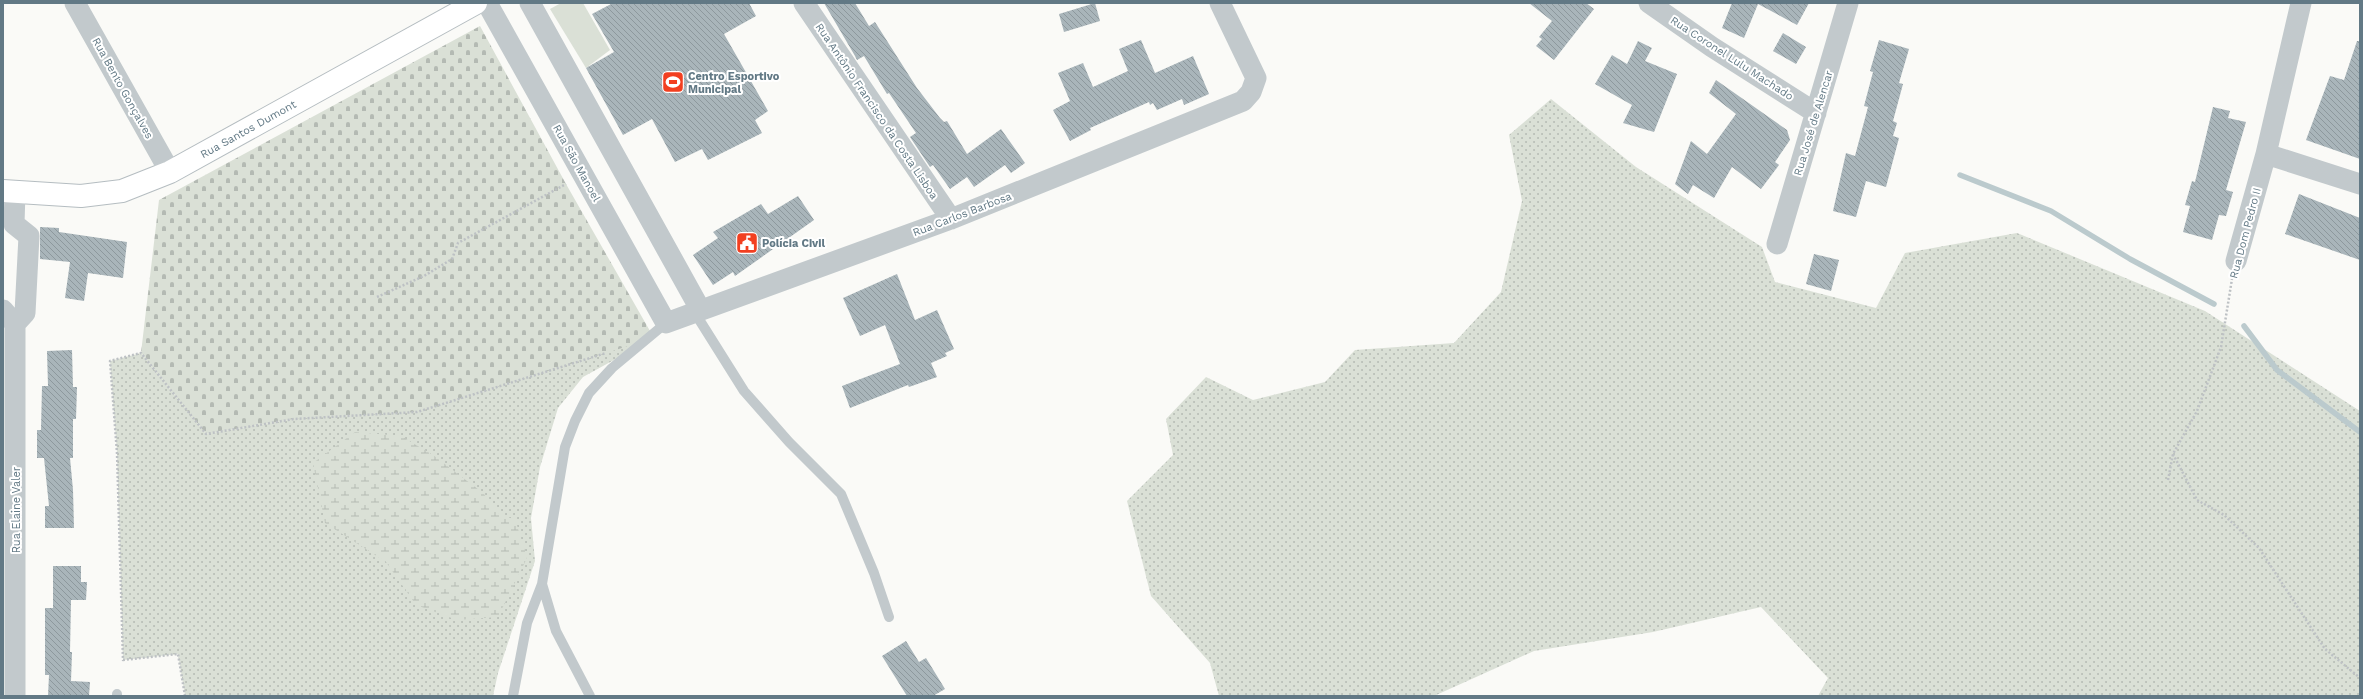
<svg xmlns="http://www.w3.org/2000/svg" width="2363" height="699" font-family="'Work Sans',sans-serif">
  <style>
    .grass { fill: url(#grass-dots) }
    .wetland { fill: url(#wetland-marsh) }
    .cemetery { fill: url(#cemetery-stones) }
    .park { fill: #dae0d6 }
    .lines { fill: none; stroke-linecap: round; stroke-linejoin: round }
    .stream { stroke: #bbcacd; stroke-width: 5.5 }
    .building { fill: url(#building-back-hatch) }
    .secondary-casing { stroke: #b5bdc1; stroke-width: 24 }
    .path { stroke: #bdc1c4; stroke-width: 2.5; stroke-dasharray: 2 2; stroke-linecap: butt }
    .lane { stroke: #c2c9cc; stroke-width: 10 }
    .street { stroke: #c2c9cc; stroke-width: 21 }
    .secondary { stroke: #fff; stroke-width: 22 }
    .labels { text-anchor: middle; stroke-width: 4; stroke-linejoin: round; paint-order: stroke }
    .street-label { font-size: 11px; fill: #627985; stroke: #fff }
    .poi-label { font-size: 11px; font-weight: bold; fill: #627985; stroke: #fff; text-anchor: start }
  </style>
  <defs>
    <pattern id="grass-dots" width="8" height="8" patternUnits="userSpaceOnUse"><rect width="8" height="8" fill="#dae0d6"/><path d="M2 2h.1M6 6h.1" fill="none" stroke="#b4bab3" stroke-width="1.8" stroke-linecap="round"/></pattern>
    <pattern id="wetland-marsh" width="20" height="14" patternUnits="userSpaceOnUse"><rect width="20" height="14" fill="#dae0d6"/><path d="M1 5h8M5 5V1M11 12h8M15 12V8" fill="none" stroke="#b4bab3"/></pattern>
    <pattern id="cemetery-stones" width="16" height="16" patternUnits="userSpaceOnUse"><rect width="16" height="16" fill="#dae0d6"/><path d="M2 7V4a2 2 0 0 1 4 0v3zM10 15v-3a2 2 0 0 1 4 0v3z" fill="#b4bab3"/></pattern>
    <pattern id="building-back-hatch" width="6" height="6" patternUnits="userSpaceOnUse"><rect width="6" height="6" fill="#a9b5ba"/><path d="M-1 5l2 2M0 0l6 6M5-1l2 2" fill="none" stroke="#8d989d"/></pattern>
  </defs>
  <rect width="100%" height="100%" fill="#fafaf7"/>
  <path class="grass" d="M 1551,99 L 1636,167 L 1762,247 L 1775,282 L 1876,308 L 1905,253 L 2017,233 L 2205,311 L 2360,411 L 2360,696 L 1818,696 L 1828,678 L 1761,607 L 1653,632 L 1534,651 L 1434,696 L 1219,696 L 1210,663 L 1151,596 L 1127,501 L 1173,455 L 1166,419 L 1206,377 L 1253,400 L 1325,382 L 1355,350 L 1454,343 L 1501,292 L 1522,201 L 1509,135 Z
    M 654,338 L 583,377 L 558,408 L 540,467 L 531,518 L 535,561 L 498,673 L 493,696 L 185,696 L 178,654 L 123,660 L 117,453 L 110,361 L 141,353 L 206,434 L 294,419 Z"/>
  <path class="wetland" d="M 355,432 L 401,436 L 433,455 L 483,493 L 501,516 L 515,519 L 527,558 L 498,617 L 457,620 L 416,605 L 386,562 L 325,523 L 313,463 Z"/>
  <path class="cemetery" d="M 480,26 L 566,184 L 654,338 L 417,412 L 294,419 L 206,434 L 141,353 L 159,200 Z"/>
  <path class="park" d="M 561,3 L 583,3 L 610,50 L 586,68 L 550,9 Z"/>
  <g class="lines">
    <path class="stream" d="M 1960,175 L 2051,211 L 2130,259 L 2214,304
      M 2244,326 L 2277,370 L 2360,432"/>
  </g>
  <path class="building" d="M 613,3 L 749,3 L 756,16 L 724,34 L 768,111 L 755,120 L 762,133 L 708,160 L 702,149 L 675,162 L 652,119 L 623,135 L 586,68 L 614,52 L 592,14 Z
    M 824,3 L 855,3 L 869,26 L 875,22 L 917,88 L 940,118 L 944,122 L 947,121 L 967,154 L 1001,129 L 1025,163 L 1011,173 L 1005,165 L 974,187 L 967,177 L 950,189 L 933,165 L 930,167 L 910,137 L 916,133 L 889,93 L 887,94 L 864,56 L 857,60 L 855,56 Z
    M 1095,3 L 1100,21 L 1064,32 L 1059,14 Z
    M 1529,3 L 1586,3 L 1594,9 L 1554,60 L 1536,46 L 1542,39 L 1539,37 L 1552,21 Z
    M 1732,3 L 1809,3 L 1797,25 L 1758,4 L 1744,38 L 1722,28 Z
    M 1783,33 L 1806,47 L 1796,64 L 1773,51 Z
    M 1141,40 L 1155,73 L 1193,56 L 1209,94 L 1184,105 L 1182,99 L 1157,110 L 1153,103 L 1150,105 L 1149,102 L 1090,128 L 1091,130 L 1070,141 L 1053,110 L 1070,101 L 1058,73 L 1083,63 L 1093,87 L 1128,71 L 1119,49 Z
    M 1879,40 L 1909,49 L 1899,83 L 1903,84 L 1893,121 L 1897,123 L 1893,136 L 1899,138 L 1886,187 L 1866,181 L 1856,217 L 1833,211 L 1846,153 L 1855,156 L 1868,107 L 1864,106 L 1873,72 L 1870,71 Z
    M 1638,41 L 1652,48 L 1645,61 L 1677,74 L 1654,132 L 1623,123 L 1632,105 L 1595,84 L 1612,55 L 1627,64 Z
    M 2357,41 L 2360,41 L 2360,159 L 2306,140 L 2330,76 L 2344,80 Z
    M 1716,80 L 1787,130 L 1790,140 L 1775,162 L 1779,165 L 1761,189 L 1732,167 L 1714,198 L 1693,185 L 1688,194 L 1675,184 L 1691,141 L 1707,154 L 1736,114 L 1709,93 Z
    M 2213,107 L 2230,111 L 2228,118 L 2246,122 L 2226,190 L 2233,192 L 2226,216 L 2219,215 L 2212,240 L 2183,232 L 2190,206 L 2185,205 L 2192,181 L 2195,182 Z
    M 2299,194 L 2360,218 L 2360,260 L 2285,234 Z
    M 798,196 L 814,220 L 735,276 L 733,272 L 713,285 L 693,255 L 718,238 L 713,232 L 761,204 L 768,214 Z
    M 40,227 L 59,228 L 59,232 L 127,242 L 123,278 L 88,273 L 84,301 L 65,298 L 70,262 L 40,259 Z
    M 1814,254 L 1839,260 L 1831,291 L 1806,284 Z
    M 897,274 L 915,320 L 937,310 L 954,349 L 945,353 L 947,356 L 931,363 L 937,377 L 909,387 L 908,385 L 850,408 L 842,386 L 900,364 L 885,325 L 860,336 L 843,298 Z
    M 72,350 L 73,387 L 77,387 L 76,419 L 73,419 L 73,458 L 70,458 L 73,490 L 74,528 L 45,528 L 45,506 L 49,506 L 44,458 L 37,458 L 37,430 L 41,430 L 42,386 L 48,386 L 47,351 Z
    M 53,566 L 81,566 L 81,582 L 87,582 L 86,600 L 71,600 L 70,652 L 72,652 L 71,681 L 90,682 L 89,696 L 48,696 L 49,675 L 45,675 L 45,608 L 53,608 Z
    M 906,641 L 919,662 L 926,658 L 945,689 L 933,696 L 907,696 L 882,656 Z"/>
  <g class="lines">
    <g class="secondary-casing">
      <path id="secondary" d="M 3,191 L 81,196 L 122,191 L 170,172 L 476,3"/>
    </g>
    <path class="path" d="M 377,297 L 424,276 L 452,259 L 458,243 L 566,184
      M 2173,454 L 2197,500 L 2224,515 L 2259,548 L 2325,649 L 2360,678
      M 2168,480 L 2173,454 L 2197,411 L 2221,347 L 2232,279
      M 185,696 L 178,654 L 123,660 L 117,453 L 110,361 L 141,353 L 206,434 L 294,419 L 417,412 L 606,353"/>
    <path class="lane" d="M 695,313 L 744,391 L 789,442 L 841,494 L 874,573 L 889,617
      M 117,694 L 117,696
      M 513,696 L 527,623 L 542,584
      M 590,696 L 556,631 L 542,584 L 565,447 L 575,421 L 589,393 L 612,368 L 666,323"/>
    <path class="street" d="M 75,3 L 170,172
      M 487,3 L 666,323 L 951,219 L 1243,101 L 1251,92 L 1256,78 L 1220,3
      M 530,3 L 700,309
      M 804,3 L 951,219
      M 1649,3 L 1712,47 L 1816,113
      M 2266,154 L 2360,184
      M 15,192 L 14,224 L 29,236 L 25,313 L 15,324
      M 1777,244 L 1848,3
      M 2236,261 L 2266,154 L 2301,3
      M 3,310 L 15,324 L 15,696"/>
    <use href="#secondary" class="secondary"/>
  </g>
  <defs>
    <g id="stadium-square" transform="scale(1.15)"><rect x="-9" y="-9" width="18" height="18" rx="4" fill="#f23f20" stroke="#fff"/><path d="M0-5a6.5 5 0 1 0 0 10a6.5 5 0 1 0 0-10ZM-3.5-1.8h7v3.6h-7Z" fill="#fff"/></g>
    <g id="civic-square" transform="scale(1.15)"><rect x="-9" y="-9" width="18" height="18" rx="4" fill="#f23f20" stroke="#fff"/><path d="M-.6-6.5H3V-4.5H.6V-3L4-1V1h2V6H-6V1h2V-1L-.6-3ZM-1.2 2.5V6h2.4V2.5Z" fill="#fff"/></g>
  </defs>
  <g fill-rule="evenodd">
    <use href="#stadium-square" x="673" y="82"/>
    <use href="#civic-square" x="747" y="243"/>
  </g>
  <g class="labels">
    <g class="street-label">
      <text transform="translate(1732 58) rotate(33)" y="4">Rua Coronel Lulu Machado</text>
      <text transform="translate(123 88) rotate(61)" y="4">Rua Bento Gonçalves</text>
      <text transform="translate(877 111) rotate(56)" y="4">Rua Antônio Francisco da Costa Lisboa</text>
      <text transform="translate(1813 123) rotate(-73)" y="4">Rua José de Alencar</text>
      <text transform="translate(248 129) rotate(-29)" y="4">Rua Santos Dumont</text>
      <text transform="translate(577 163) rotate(61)" y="4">Rua São Manoel</text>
      <text transform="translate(962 214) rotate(-21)" y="4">Rua Carlos Barbosa</text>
      <text transform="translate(2245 233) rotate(-75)" y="4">Rua Dom Pedro II</text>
      <text transform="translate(16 510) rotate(-90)" y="4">Rua Elaine Valer</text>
    </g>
    <g class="poi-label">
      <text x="688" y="80">Centro Esportivo<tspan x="688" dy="13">Municipal</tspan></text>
      <text x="762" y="247">Polícia Civil</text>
    </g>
  </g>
  <rect width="2363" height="699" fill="none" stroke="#627985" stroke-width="8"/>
</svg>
